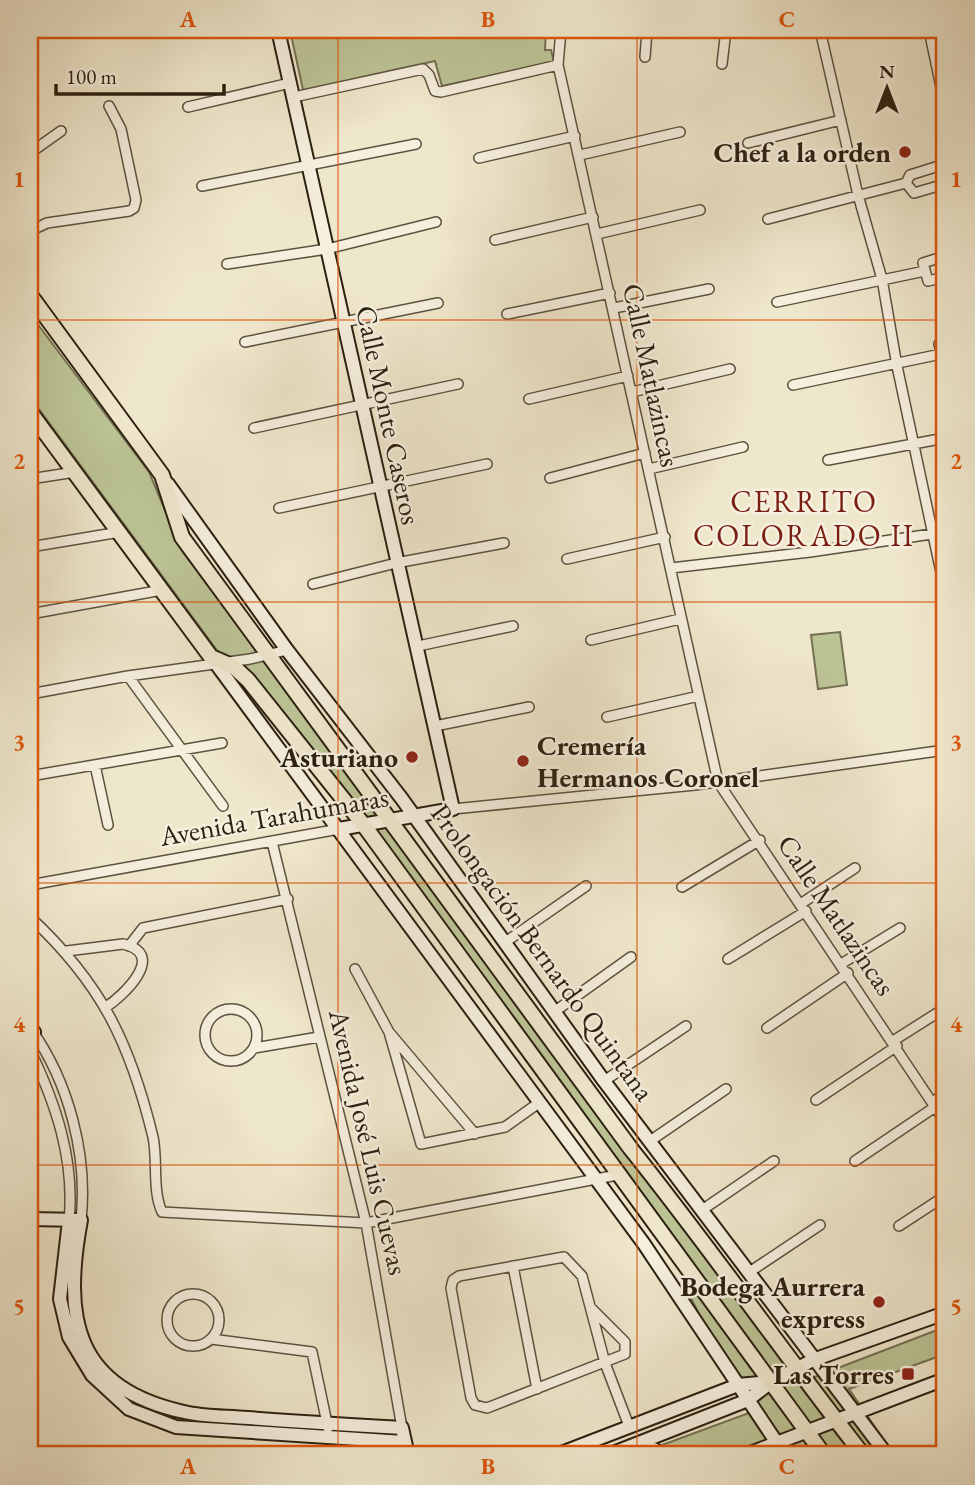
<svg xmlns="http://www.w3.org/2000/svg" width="975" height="1485" font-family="'EB Garamond',serif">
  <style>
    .green { fill: #bcc496; stroke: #747253; stroke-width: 2 }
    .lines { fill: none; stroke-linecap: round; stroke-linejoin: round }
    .street-casing { stroke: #5d523f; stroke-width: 12 }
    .secondary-casing { stroke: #2c2010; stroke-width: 16 }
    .primary-casing { stroke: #2c2010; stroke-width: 18 }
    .street { stroke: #f5efde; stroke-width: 9 }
    .secondary { stroke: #f5efde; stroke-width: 12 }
    .primary { stroke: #efe7cc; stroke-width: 14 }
    .grid { fill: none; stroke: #df560c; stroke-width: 2; stroke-opacity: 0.55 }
    .poi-dot { fill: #8f2418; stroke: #f5efde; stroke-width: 2.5 }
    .labels { text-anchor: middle; stroke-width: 5; stroke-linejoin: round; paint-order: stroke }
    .poi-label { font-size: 28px; font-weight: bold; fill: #2c2010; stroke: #f5efde; text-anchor: end }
    .street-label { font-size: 28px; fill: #2c2010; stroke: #f5efde }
    .neighbourhood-label { font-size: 30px; letter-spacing: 2px; fill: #7a1f14; stroke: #f5efde }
    .neatline { fill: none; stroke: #df560c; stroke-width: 2.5 }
    .grid-label { font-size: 23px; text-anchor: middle; font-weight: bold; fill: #df560c }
  </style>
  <rect width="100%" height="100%" fill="#efe7cc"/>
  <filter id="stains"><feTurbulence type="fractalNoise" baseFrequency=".00286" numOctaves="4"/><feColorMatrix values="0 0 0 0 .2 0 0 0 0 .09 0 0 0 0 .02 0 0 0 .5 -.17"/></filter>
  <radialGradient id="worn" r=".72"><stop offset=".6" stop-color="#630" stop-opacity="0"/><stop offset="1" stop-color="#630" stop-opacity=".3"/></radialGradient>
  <path class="green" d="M 290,30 L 546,30 L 545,50 L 551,50 L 554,62 L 442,86 L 435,61 L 303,90 Z
    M 30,314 L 149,472 L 182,551 L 804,1381 L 945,1327 L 945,1354 L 849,1389 L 894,1455 L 778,1455 L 766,1441 L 726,1455 L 635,1455 L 749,1413 L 690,1296 L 703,1295 L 672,1241 L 528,1037 L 219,653 L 30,397 Z
    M 840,632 L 847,685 L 818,689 L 811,635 Z"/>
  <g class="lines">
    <g class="street-casing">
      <path id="street" d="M 561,30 L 558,65 L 718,782 L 945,1122
        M 820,30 L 858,195 L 882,279 L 897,366 L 945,591
        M 929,30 L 945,106
        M 645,57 L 647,30
        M 722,64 L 726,30
        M 294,97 L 423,69 L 429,75 L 435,91 L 441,92 L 558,65
        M 188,107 L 290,83
        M 748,143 L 841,120
        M 30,153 L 61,131
        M 580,155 L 680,132
        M 479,158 L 575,136
        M 945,164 L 910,175 L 906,183 L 914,193 L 945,184
        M 202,186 L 416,144
        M 768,219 L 906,183
        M 30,231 L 47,223 L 129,211 L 134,208 L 136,200 L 121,129 L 109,106
        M 597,234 L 700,210
        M 495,240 L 593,217
        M 945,256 L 923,263 L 928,281 L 945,277
        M 227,264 L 327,249 L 436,222
        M 777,302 L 925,271
        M 614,308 L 709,289
        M 507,314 L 610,293
        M 945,340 L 939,344 L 945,364
        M 245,342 L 438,303
        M 793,385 L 941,354
        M 632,392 L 730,369
        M 529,399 L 628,376
        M 254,428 L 458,384
        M 828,460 L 945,438
        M 649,469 L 743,447
        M 550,478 L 645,453
        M 30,479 L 75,472
        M 279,508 L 487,464
        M 30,547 L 120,532
        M 567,559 L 665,537
        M 671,568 L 810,552 L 945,532
        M 313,584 L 396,563 L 504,543
        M 30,614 L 162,590
        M 591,640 L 680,619
        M 418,646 L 513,626
        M 128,676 L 223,806
        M 30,694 L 128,676 L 250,659 L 287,650
        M 607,717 L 699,696
        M 435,726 L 529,707
        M 95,765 L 108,825
        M 30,776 L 222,743
        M 453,809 L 695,785 L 945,750
        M 272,842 L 366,1223 L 402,1428
        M 30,885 L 339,829
        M 682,887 L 760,840
        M 802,903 L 855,868
        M 30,917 C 102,984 130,1043 153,1137 C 158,1161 152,1190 162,1212 L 366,1223 L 617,1175
        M 504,943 L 586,886
        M 129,946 L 143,928 L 288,899
        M 67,951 L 123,944 C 168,954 123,996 106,1007
        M 728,959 L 806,911
        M 841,964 L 900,928
        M 355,969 L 389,1032 L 475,1134
        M205 1035a26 26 0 1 1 52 0a26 26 0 1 1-52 0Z
        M 554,1012 L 631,957
        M 767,1028 L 848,973
        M 31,1029 C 69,1082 88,1156 81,1220
        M 389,1032 L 421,1144 L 505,1127 L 540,1102
        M 893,1041 L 945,1008
        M 254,1048 L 319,1037
        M 30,1050 C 56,1104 75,1160 69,1221
        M 604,1081 L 686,1026
        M 816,1100 L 897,1046
        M 932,1102 L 945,1094
        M 650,1141 L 726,1089
        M 855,1161 L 935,1107
        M 702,1210 L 774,1161
        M 899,1226 L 945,1196
        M 513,1266 L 537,1389
        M 748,1273 L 820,1225
        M167 1320a26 26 0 1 1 52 0a26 26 0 1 1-52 0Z
        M 591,1308 L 625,1342 L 625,1354 L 487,1408 L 475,1405 L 471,1398 L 451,1288 L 453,1280 L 459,1276 L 564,1257 L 582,1276 L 605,1363 L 629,1426
        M 211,1339 L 312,1352 L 328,1428"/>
    </g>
    <g class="secondary-casing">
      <path id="secondary" d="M 278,30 L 453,809 L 339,829
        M 168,484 L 287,650 L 402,799 L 604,1081 L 887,1455
        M 211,657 L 644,1244 L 785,1455
        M 30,1034 L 34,1032
        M 30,1219 L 81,1220 C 63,1318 74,1388 184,1412 C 204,1417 227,1416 248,1418 C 299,1422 351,1425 402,1428 L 408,1455
        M 69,1221 L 60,1299 L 69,1337 L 92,1375 L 129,1409 L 176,1427 L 404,1442
        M 636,1445 L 654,1449 L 661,1455
        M 556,1455 L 738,1385 L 770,1382
        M 608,1455 L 748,1400 L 771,1382 L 813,1360 L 945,1313
        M 745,1455 L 945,1379"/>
    </g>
    <g class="primary-casing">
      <path id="primary" d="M 30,295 L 162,475 L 182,537 L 631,1149 C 711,1249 784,1354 863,1455
        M 30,412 L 211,657 L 234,667 L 248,680 L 363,824 L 824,1455"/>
    </g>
    <use href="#street" class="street"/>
    <use href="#secondary" class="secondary"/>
    <use href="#primary" class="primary"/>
  </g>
  <path class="grid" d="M 338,30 L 338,1455M 637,30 L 637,1455M 30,320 L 945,320M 30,602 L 945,602M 30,883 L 945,883M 30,1165 L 945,1165"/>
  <g class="poi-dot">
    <circle cx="905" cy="152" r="7"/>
    <circle cx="412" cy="757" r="7"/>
    <circle cx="523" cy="761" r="7"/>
    <circle cx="879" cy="1302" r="7"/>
    <rect x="901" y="1367" width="14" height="14" rx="3.5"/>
  </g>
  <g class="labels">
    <g class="poi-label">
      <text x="891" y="162">Chef a la orden</text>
      <text x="537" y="755" text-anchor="start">Cremería<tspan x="537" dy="32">Hermanos Coronel</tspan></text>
      <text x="398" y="767">Asturiano</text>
      <text x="865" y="1296">Bodega Aurrera<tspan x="865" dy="32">express</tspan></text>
      <text x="894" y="1384">Las Torres</text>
    </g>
    <g class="street-label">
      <text transform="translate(652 375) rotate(78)" y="10">Calle Matlazincas</text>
      <text transform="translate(389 415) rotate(78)" y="10">Calle Monte Caseros</text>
      <text transform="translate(274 816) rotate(-10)" y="10">Avenida Tarahumaras</text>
      <text transform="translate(837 915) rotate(56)" y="10">Calle Matlazincas</text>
      <text transform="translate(543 952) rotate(54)" y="10">Prolongación Bernardo Quintana</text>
      <text transform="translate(369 1142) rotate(77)" y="10">Avenida José Luis Cuevas</text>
    </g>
    <g class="neighbourhood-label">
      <text x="804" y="512">CERRITO<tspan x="804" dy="34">COLORADO II</tspan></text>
    </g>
  </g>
  <rect width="975" height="1485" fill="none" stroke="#efe7cc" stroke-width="77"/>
  <g transform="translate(887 88)" stroke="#f5efde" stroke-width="5" paint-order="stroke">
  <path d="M0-5L12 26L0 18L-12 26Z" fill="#2c2010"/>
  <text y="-10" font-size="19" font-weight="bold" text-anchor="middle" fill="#2c2010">N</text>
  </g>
  <path d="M56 84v10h168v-10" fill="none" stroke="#2c2010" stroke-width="3.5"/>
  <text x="66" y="84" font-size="21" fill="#2c2010" stroke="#f5efde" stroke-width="5" paint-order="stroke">100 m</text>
  <rect x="38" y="38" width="898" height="1408" class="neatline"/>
  <g class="grid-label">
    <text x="188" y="27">A</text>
    <text x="488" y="27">B</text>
    <text x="787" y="27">C</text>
    <text x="19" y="187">1</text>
    <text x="956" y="187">1</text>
    <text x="19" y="469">2</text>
    <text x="956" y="469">2</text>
    <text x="19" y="750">3</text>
    <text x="956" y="750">3</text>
    <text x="19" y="1032">4</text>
    <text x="956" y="1032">4</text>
    <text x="19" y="1314">5</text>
    <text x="956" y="1314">5</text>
    <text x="188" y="1474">A</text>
    <text x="488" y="1474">B</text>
    <text x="787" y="1474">C</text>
  </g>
  <rect width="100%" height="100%" filter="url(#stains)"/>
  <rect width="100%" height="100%" fill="url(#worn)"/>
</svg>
